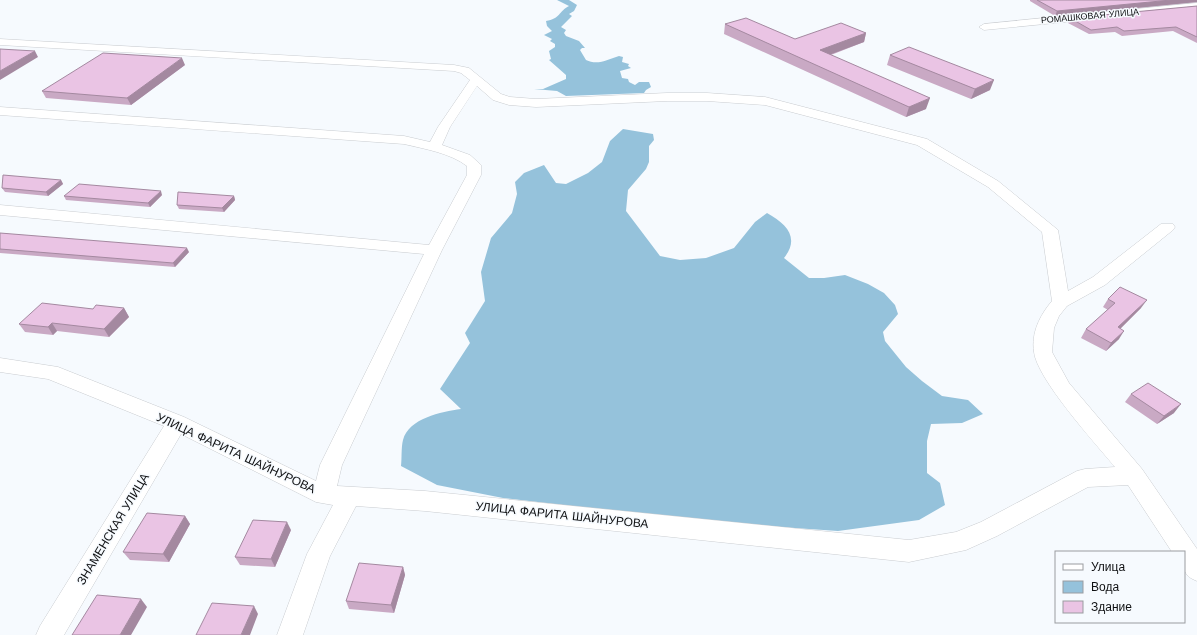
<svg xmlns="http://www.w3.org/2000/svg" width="1197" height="635" font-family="'Work Sans',sans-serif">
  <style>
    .water { fill: #95c2db }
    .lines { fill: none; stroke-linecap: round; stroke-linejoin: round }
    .minor-casing { stroke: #c9ccd0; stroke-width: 1 }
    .minor { fill: #fff; fill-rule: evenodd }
    .wall { fill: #c9a9c4 }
    .shaded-wall { fill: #a489a0 }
    .building { fill: #eac4e4; stroke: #a489a0 }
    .labels { text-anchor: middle; stroke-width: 3; stroke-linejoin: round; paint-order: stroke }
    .far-street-label { font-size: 9px; fill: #0f1012; stroke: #f6fafe }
    .near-street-label { font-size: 12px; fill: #0f1012; stroke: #f6fafe }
  </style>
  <rect width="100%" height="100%" fill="#f6fafe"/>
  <path class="water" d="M 557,0 L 569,0 L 577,5 L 574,11 L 569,14 L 572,16 L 561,27 L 566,30 L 564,33 L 566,36 L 579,41 L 585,48 L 582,48 L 580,50 L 586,60 C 598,66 608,59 619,56 L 623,57 L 622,62 L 629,64 L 628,66 L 631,68 L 620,71 L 622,78 L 628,79 L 629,82 L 635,85 L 639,82 L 649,82 L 651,87 L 646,90 L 644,93 L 566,96 L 557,91 L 534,89 L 543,89 L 566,79 L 566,75 L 549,60 L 551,59 L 549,51 L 555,47 L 555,44 L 550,41 L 552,39 L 544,35 L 552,31 L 547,26 L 546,21 C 560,19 559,11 569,6 Z
    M 623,129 L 653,134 L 654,140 L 649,146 L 649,162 L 646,169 L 628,190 L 626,211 L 660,256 L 680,260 L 706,258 L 734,248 L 755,222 L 767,213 C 787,224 800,238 784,258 L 809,278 L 824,278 L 845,275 L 868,284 L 884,293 L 895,305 L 898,314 L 883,332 L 885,341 L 906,367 L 922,381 L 942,396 L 968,400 L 983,414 L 962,423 L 931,424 L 927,441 L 927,473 L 940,483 L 945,505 L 919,520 L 838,531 L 708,522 L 503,498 L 437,485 L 401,466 C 402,458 401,448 403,440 C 409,418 441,412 461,409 L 440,389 L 470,343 L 465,333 L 485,301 L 481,272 L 491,238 L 512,213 L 517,194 L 515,182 L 524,173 L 544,165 L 556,183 L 566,184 L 588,173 L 602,162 L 610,141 Z"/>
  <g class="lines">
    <g class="minor-casing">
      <path id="minor" d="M 1197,3 L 1197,9 L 984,30 L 979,27 L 984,24 Z
        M 0,39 L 454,65 L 469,68 L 501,94 L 510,97 L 536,99 L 667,93 L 707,93 L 765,97 L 927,139 L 998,181 L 1058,230 L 1068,291 L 1093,277 L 1161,224 L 1173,224 L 1175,227 L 1173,230 L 1105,285 L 1067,306 L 1059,316 L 1054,328 L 1052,352 L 1069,383 L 1142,469 L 1197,549 L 1197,581 C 1181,575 1184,567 1184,552 L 1172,552 L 1128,485 L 1088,487 L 997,536 L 966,550 L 909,562 L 425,511 L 356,506 L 330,556 L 303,635 L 277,635 L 307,554 L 333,505 L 316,502 L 181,434 L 64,635 L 36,635 L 40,626 L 164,426 L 48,379 L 0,372 L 0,358 L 58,367 L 184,417 L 316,481 L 320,465 L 424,254 L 0,215 L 0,205 L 429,245 L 467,175 L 467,166 C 450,153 425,149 404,144 L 0,115 L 0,107 L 404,136 L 430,142 L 438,127 L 470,80 L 461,73 L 454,71 L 0,45 ZM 477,86 L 493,100 L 509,105 L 536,107 L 667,101 L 707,101 L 765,105 L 917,145 L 988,187 L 1042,232 L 1052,301 C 1040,315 1031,333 1034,352 C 1037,379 1095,443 1115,467 L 1085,469 L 1077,471 L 981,522 L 956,532 L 909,540 L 425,491 L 337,486 L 342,465 L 442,250 L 481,175 L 481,165 L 470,155 L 442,145 L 450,127 Z"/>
    </g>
    <use href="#minor" class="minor"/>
  </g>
  <path class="wall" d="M 1030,0 L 1197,0 L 1197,2 L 1055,16 L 1030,1 Z
    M 1197,6 L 1197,43 L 1173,31 L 1122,36 L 1115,32 L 1089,34 L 1068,23 L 1070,18 Z
    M 725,24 L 795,39 L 866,33 L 864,42 L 831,55 L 926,109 L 906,117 L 724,34 Z
    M 890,55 L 990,90 L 971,99 L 887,65 Z
    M 185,65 L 131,105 L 46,98 L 42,91 Z
    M 61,180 L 63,184 L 48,196 L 5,192 L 2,188 Z
    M 162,195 L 150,207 L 66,200 L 64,196 Z
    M 234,196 L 235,200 L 224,212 L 179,209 L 177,205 Z
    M 0,233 L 189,252 L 175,267 L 0,253 Z
    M 1108,299 L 1141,308 L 1120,329 L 1119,339 L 1106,351 L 1081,338 L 1086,329 L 1108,310 L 1103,307 Z
    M 124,308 L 129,317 L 109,337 L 57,331 L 53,335 L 25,332 L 19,324 L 93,309 Z
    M 1131,394 L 1174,413 L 1157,424 L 1125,402 Z
    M 185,516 L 190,524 L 169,562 L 130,560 L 123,552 Z
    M 291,530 L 275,567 L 240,565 L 235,557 Z
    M 403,567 L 405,575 L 394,613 L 349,609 L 346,601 Z"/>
  <path class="shaded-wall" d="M 1171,0 L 1197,0 L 1197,2 L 1055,16 L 1057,11 Z
    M 866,33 L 864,42 L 818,59 L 820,50 Z
    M 35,51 L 38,57 L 0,80 L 0,71 Z
    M 182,58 L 185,65 L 131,105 L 127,98 Z
    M 994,80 L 990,90 L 971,99 L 975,89 Z
    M 930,98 L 926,109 L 906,117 L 909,107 Z
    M 61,180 L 63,184 L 48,196 L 46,192 Z
    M 161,191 L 162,195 L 150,207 L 148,203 Z
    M 234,196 L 235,200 L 224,212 L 222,208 Z
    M 187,248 L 189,252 L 175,267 L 173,263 Z
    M 1147,300 L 1141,308 L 1113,336 L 1118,327 Z
    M 124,308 L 129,317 L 109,337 L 104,329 Z
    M 52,323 L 57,331 L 53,335 L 48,327 Z
    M 1124,331 L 1119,339 L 1106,351 L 1111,343 Z
    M 1181,404 L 1174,413 L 1157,424 L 1164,416 Z
    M 185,516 L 190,524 L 169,562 L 163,554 Z
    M 287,522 L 291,530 L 275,567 L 271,559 Z
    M 403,567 L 405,575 L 394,613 L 391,605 Z
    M 141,599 L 147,607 L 131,635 L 120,635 Z
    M 254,606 L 258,614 L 250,635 L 241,635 Z"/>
  <path class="building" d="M 1037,0 L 1171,0 L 1057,11 Z
    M 1197,6 L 1197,37 L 1176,27 L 1124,31 L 1117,27 L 1091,30 L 1070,18 Z
    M 746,18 L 795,39 L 841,23 L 866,33 L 820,50 L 930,98 L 909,107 L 725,24 Z
    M 909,47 L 994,80 L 975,89 L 890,55 Z
    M 0,49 L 35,51 L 0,71 Z
    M 103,53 L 182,58 L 127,98 L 42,91 Z
    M 3,175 L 61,180 L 46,192 L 2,188 Z
    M 79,184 L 161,191 L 148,203 L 64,196 Z
    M 178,192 L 234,196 L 222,208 L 177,205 Z
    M 0,233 L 187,248 L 173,263 L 0,249 Z
    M 1120,287 L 1147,300 L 1118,327 L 1124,331 L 1111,343 L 1086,329 L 1115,303 L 1108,299 Z
    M 42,303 L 93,309 L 96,305 L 124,308 L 104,329 L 52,323 L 48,327 L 19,324 Z
    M 1148,383 L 1181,404 L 1164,416 L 1131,394 Z
    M 147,513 L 185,516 L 163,554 L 123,552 Z
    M 253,520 L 287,522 L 271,559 L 235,557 Z
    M 359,563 L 403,567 L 391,605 L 346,601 Z
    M 97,595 L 141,599 L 120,635 L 72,635 Z
    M 212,603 L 254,606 L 241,635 L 196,635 Z"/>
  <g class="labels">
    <g class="far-street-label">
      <text transform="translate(1090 16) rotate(-5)" y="3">РОМАШКОВАЯ УЛИЦА</text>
    </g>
    <g class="near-street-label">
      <text transform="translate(236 453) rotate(25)" y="4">УЛИЦА ФАРИТА ШАЙНУРОВА</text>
      <text transform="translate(562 515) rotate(6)" y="4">УЛИЦА ФАРИТА ШАЙНУРОВА</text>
      <text transform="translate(113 529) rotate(-59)" y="4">ЗНАМЕНСКАЯ УЛИЦА</text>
    </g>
  </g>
  <rect x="1055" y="551" width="130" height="72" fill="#f6fafe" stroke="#9a9ca0"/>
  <rect x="1063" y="564" width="20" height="6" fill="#ffffff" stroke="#9a9ca0"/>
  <text x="1091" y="571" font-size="12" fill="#0f1012">Улица</text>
  <rect x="1063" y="581" width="20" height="12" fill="#95c2db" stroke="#9a9ca0"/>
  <text x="1091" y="591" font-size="12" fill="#0f1012">Вода</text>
  <rect x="1063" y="601" width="20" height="12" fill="#eac4e4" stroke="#9a9ca0"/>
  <text x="1091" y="611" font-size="12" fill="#0f1012">Здание</text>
</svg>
